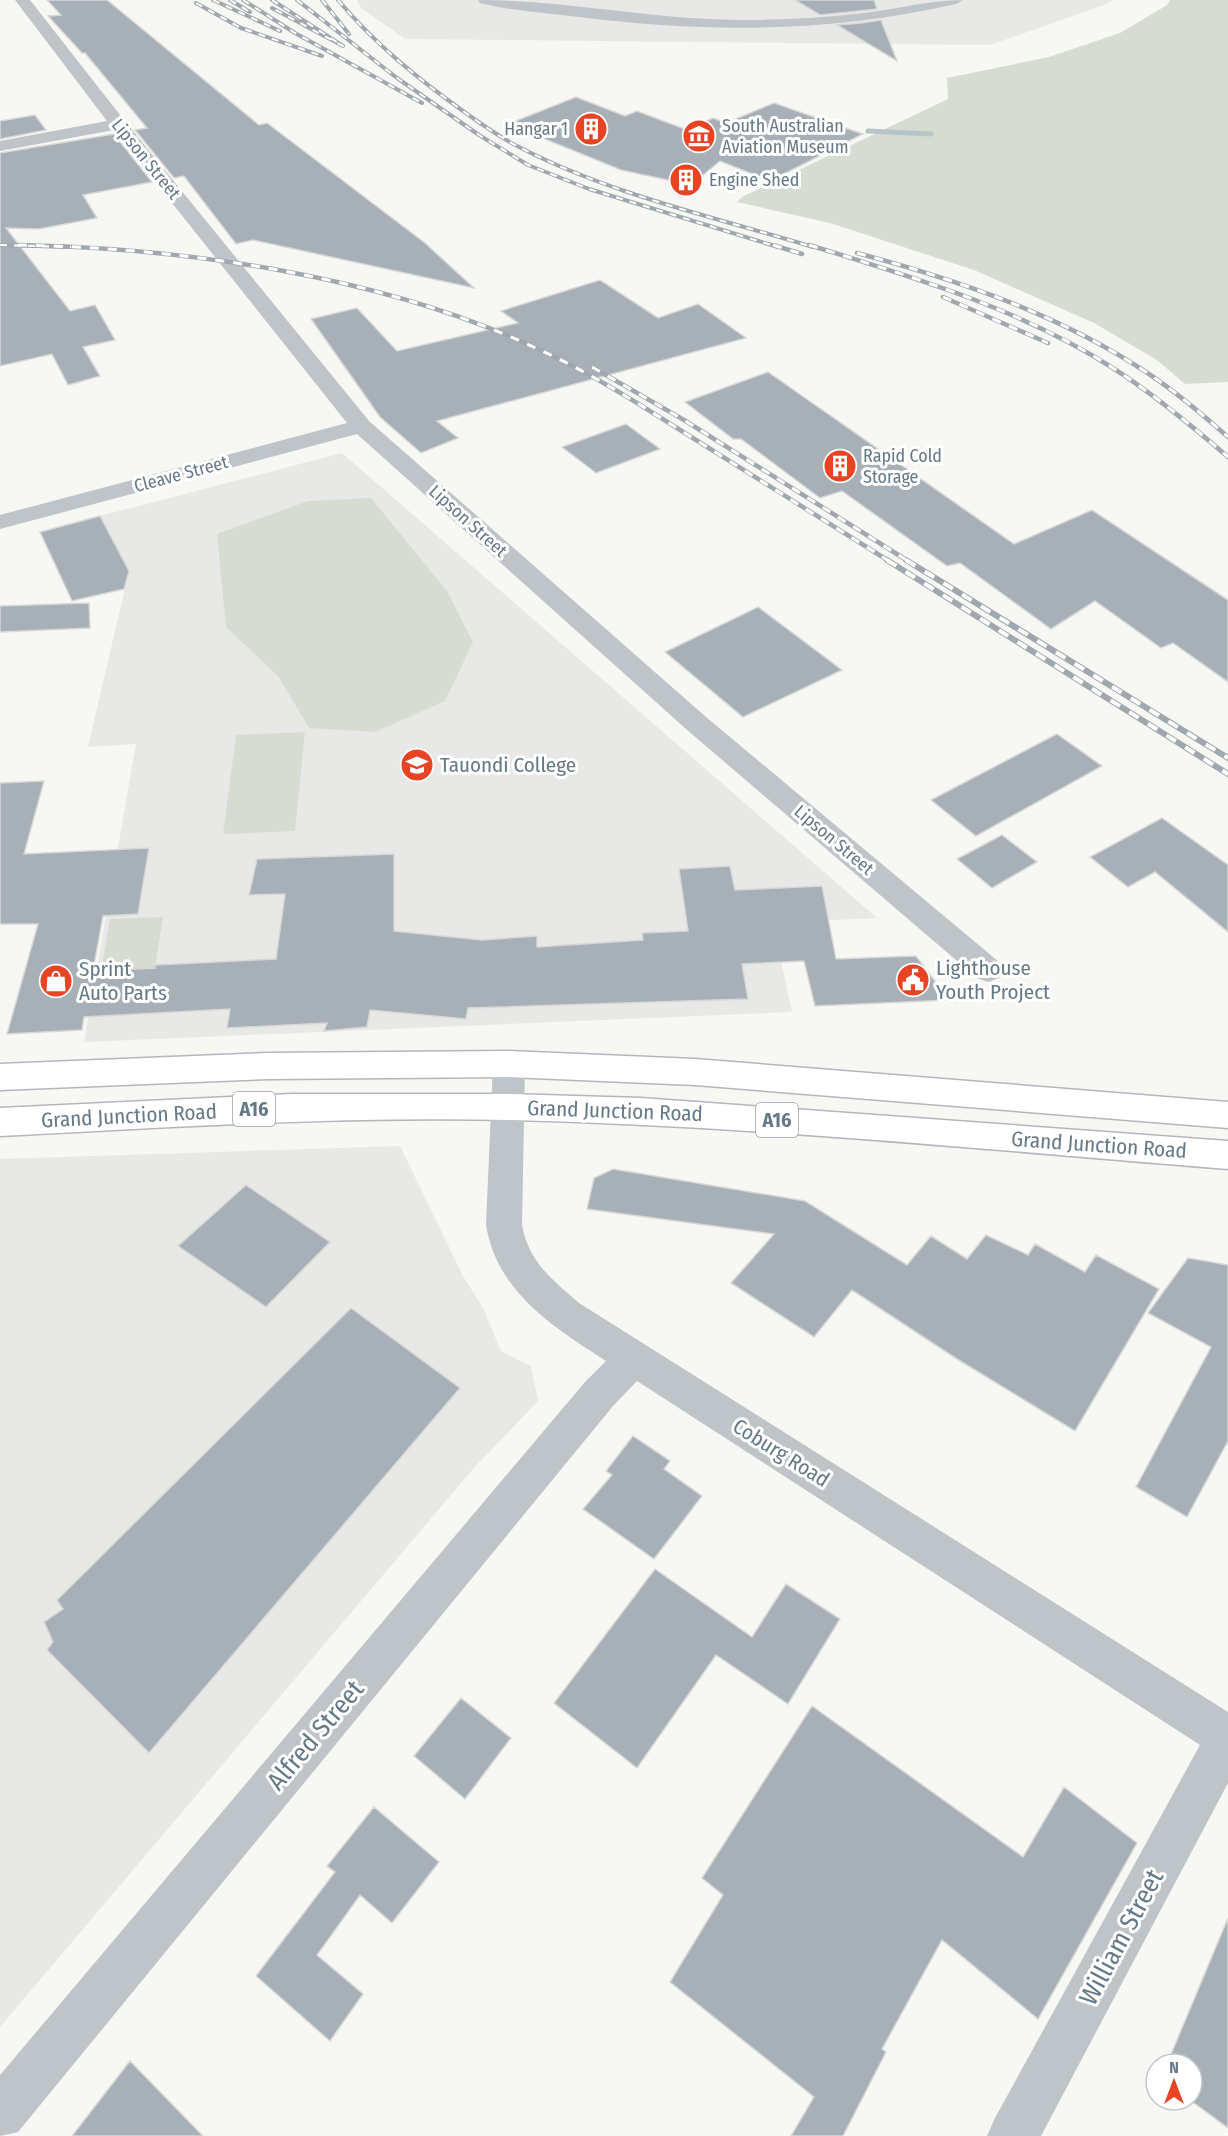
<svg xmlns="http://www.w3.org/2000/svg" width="1228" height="2136" font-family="'Fira Sans Condensed',sans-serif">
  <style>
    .built { fill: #e8e8e7 }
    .green { fill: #d7dcd3 }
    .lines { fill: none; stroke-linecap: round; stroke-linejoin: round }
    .stream { stroke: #b7c5c8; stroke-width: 5 }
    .building { fill: #a7b0b6; stroke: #d8d8d6; stroke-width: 1.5 }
    .trunk-casing { stroke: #b3b7ba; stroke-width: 3 }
    .minor { fill: #bfc4c8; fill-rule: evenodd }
    .trunk { fill: #fff; fill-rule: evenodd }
    .rail-far2-casing { stroke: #a0a8ae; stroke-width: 4 }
    .rail-far1-casing { stroke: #a0a8ae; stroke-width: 4.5 }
    .rail-casing { stroke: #a0a8ae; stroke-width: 6 }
    .rail-far2 { stroke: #fff; stroke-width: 2; stroke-dasharray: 7; stroke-linecap: butt }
    .rail-far1 { stroke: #fff; stroke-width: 3; stroke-dasharray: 9; stroke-linecap: butt }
    .rail { stroke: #fff; stroke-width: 4; stroke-dasharray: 11; stroke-linecap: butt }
    .labels { text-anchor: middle; stroke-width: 6; stroke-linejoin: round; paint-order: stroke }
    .far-poi-label { font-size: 18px; fill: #657986; stroke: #fff; text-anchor: start }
    .far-street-label { font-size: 18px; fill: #657986; stroke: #fff }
    .shield { fill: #fff; stroke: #93a1aa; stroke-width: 1.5 }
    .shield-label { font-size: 20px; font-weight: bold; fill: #657986 }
    .poi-label { font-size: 21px; fill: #657986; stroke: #fff; text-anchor: start }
    .street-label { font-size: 21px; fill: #657986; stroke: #fff }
    .near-street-label { font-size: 26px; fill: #657986; stroke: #fff }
  </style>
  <rect width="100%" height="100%" fill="#f7f7f4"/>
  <path class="built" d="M 357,0 L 1113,0 L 1107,4 L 990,45 L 405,39 L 361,8 Z
    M 342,453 L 877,918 L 773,923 L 792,1012 L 84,1042 L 136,744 L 88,747 L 129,571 L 100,516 Z
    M 400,1146 L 463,1276 L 483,1308 L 501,1351 L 531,1366 L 538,1401 L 473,1469 L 0,2027 L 0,1159 Z"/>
  <path class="green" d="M 1170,0 L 1228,0 L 1228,382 L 1185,384 L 1157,360 L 1094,323 L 974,270 L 830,223 L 737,202 L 742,197 L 948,99 L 947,78 L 1049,57 L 1120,33 L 1167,5 Z
    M 371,498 L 447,591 L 473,642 L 445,701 L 375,732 L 309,728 L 278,676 L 226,627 L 217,534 L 308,501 Z
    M 305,732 L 295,831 L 223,834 L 236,735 Z
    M 163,917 L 155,968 L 101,971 L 110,919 Z"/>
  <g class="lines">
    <path class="stream" d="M 868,131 L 931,134"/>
  </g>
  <path class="building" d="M 47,0 L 107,0 L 259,125 L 267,123 L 425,243 L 474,288 L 253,240 L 236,244 L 184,176 L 174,178 L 135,130 L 147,128 L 85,53 L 82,53 L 48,16 L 61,15 Z
    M 795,0 L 874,0 L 877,9 L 820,15 Z
    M 881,20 L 897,61 L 837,25 L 861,23 Z
    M 576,97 L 625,116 L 637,111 L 687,130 L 713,118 L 726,123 L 774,103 L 863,134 L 770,181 L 720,161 L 691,185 L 621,170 L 508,124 Z
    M 35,115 L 46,130 L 0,139 L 0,121 Z
    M 114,134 L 152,182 L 83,195 L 97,218 L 39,229 L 6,228 L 70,311 L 95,305 L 115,340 L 83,347 L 100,376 L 68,385 L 52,354 L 0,366 L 0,153 Z
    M 600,280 L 658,318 L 698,304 L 746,338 L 437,421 L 458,438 L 421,453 L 380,417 L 311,319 L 357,308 L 397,351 L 518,323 L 501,311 Z
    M 768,372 L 1014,544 L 1092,510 L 1228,600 L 1228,682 L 1173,643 L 1161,648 L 1095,601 L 1051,629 L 960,563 L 947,566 L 842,491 L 820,498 L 741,439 L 733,439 L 685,402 Z
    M 626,424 L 660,449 L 596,473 L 562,447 Z
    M 100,516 L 129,571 L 124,589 L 72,601 L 40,532 Z
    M 89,603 L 90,628 L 0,632 L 0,606 Z
    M 758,607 L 842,670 L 743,717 L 665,652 Z
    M 1057,734 L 1102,766 L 976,836 L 931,800 Z
    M 44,781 L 24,854 L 149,848 L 138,914 L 103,916 L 93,971 L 155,968 L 155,965 L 276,959 L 285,894 L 249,895 L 257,859 L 394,854 L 394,931 L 482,940 L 537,936 L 537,947 L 643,940 L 642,933 L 688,931 L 679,869 L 730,866 L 735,890 L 822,886 L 836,959 L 916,956 L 949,1000 L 815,1006 L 804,961 L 742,964 L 748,999 L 468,1008 L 466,1019 L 370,1010 L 367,1027 L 324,1031 L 327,1023 L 227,1028 L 230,1009 L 84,1017 L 82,1030 L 7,1034 L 38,924 L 0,924 L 0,783 Z
    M 1162,818 L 1228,865 L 1228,932 L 1155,872 L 1128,887 L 1090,857 Z
    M 1002,835 L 1037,862 L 992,888 L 957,859 Z
    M 613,1169 L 805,1201 L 907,1265 L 931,1236 L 967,1259 L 986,1235 L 1028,1255 L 1035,1244 L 1085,1272 L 1096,1255 L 1159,1289 L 1075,1431 L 957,1359 L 852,1290 L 814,1337 L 731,1283 L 774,1234 L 587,1209 L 594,1178 Z
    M 246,1185 L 330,1242 L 266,1307 L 178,1246 Z
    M 1188,1258 L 1228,1265 L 1228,1441 L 1187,1517 L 1136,1487 L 1211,1347 L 1148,1313 Z
    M 351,1308 L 460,1388 L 149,1753 L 47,1650 L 53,1642 L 44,1622 L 63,1609 L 57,1600 Z
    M 633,1436 L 670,1461 L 664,1469 L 702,1496 L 654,1559 L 583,1509 L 612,1475 L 606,1471 Z
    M 655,1569 L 752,1637 L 786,1584 L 840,1619 L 788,1704 L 716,1655 L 637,1768 L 554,1703 Z
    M 461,1698 L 511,1738 L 465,1799 L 414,1756 Z
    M 812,1706 L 1023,1857 L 1064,1787 L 1137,1843 L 1038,2019 L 942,1940 L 882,2049 L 886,2052 L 843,2136 L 791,2136 L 814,2097 L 670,1982 L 723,1895 L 702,1878 Z
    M 374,1807 L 439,1862 L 392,1923 L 360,1895 L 317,1955 L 363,1994 L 330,2041 L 256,1976 L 335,1872 L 327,1866 Z
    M 1228,1918 L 1228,2128 L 1190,2100 L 1192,2064 L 1167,2064 Z
    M 130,2061 L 203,2136 L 72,2136 Z"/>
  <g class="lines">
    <g class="trunk-casing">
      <path id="trunk" d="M 509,1051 L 695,1059 L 1228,1102 L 1228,1128 L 695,1085 L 509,1077 L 269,1079 L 0,1090 L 0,1064 L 269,1053 Z
        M 292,1094 L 509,1094 L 641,1098 L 1228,1141 L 1228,1169 C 990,1150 752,1126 513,1120 C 341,1116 171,1127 0,1136 L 0,1108 Z"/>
    </g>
    <path class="minor" d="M 15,0 L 30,0 L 124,120 L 369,421 L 706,717 L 999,962 L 1004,970 L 999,978 L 988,982 L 977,978 L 686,729 L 357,434 L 0,529 L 0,515 L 347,423 L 114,130 L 0,151 L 0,141 L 107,121 Z
      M 478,0 C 564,0 650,19 737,20 C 779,20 822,18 864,13 C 898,9 930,0 963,0 L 956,4 C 827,33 710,33 579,17 C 546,13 512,11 480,3 Z
      M 509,1051 L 521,1055 L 525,1064 L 522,1225 C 529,1263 552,1279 579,1303 L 1228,1712 L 1228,1783 L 1041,2136 L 987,2136 L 995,2118 L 1200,1745 L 637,1381 L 613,1406 L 18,2132 L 0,2136 L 0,2075 L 585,1382 L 606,1361 C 553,1327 497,1292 486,1225 L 493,1064 L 497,1055 Z"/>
    <use href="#trunk" class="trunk"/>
    <g class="rail-far2-casing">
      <path id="rail-far2" d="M 213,0 L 280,31
        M 230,0 L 250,12
        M 243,0 L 295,33 L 422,103
        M 272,0 L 343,46 L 272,8
        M 297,0 L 397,78 L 479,135 L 528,165 L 589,189 L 778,247
        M 322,0 L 349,34
        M 338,0 C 375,44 417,78 463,111 C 481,124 498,136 517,146 C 609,194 714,217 813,247
        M 196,3 L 241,28 L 322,56
        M 0,245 L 71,247"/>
    </g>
    <g class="rail-far1-casing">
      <path id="rail-far1" d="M 18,245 C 188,248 386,277 540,350 C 595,375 645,408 696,440 C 761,481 825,521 889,561
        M 773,245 L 802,254
        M 809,245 C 913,277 1024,310 1116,370 C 1156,396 1192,426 1228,457
        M 857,253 C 958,280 1058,314 1146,372 C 1175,391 1202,414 1228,437
        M 943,297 L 1048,343
        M 592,367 L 684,420 L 908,561"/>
    </g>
    <g class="rail-casing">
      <path id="rail" d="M 887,560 L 1228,774
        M 906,560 L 1228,758"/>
    </g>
    <use href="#rail-far2" class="rail-far2"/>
    <use href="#rail-far1" class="rail-far1"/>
    <use href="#rail" class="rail"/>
  </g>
  <defs>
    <g id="building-disc" transform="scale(1.725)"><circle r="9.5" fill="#e84423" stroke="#fff"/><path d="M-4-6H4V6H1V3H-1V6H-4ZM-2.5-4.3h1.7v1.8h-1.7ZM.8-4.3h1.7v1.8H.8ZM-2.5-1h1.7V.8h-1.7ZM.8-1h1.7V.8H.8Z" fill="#fff"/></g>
    <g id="museum-disc" transform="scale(1.725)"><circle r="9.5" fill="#e84423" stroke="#fff"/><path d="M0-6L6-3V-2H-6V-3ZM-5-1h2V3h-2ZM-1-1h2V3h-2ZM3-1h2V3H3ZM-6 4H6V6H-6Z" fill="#fff"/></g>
    <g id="school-disc" transform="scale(1.725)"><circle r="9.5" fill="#e84423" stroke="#fff"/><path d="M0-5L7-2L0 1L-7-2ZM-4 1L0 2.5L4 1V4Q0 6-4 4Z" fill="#fff"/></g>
    <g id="civic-disc" transform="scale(1.725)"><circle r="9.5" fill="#e84423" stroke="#fff"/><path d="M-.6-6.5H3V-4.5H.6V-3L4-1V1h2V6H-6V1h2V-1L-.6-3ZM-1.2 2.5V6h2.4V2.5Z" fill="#fff"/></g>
    <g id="shop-disc" transform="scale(1.725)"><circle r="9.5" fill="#e84423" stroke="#fff"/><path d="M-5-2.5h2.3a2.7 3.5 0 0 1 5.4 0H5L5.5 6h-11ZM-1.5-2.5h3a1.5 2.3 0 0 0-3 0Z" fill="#fff"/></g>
  </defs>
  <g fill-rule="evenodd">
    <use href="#building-disc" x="591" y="129"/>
    <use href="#museum-disc" x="699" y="136"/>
    <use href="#building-disc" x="686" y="180"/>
    <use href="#building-disc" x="840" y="466"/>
    <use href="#school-disc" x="417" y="765"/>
    <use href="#civic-disc" x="913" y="980"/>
    <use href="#shop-disc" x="56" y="981"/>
  </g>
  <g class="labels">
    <g class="far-poi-label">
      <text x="722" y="132">South Australian<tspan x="722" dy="21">Aviation Museum</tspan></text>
      <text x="568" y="135" text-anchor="end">Hangar 1</text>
      <text x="709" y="186">Engine Shed</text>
      <text x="863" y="462">Rapid Cold<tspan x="863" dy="21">Storage</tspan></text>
    </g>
    <g class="far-street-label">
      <text transform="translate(146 159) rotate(51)" y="6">Lipson Street</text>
      <text transform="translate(181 474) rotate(-15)" y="6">Cleave Street</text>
      <text transform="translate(468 521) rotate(42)" y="6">Lipson Street</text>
      <text transform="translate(834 840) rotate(40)" y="6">Lipson Street</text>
    </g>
    <g class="shield">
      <rect x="233" y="1092" width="42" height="34" rx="4.5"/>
      <rect x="756" y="1103" width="42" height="34" rx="4.5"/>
    </g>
    <g class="shield-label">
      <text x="254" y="1116">A16</text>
      <text x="777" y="1127">A16</text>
    </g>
    <g class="poi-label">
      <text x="440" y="772">Tauondi College</text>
      <text x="936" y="975">Lighthouse<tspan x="936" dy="24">Youth Project</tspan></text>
      <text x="79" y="976">Sprint<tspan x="79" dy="24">Auto Parts</tspan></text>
    </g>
    <g class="street-label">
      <text transform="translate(615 1111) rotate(2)" y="7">Grand Junction Road</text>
      <text transform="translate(129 1116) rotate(-3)" y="7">Grand Junction Road</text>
      <text transform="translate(1099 1145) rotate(4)" y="7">Grand Junction Road</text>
      <text transform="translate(781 1453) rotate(32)" y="7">Coburg Road</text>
    </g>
    <g class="near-street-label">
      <text transform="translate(315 1735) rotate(-50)" y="9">Alfred Street</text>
      <text transform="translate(1121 1937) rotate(-62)" y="9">William Street</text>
    </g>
  </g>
  <g transform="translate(1174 2082)"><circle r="28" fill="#ffffff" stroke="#c1c9cf" stroke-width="1.5"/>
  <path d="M0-4.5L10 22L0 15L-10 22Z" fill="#e84423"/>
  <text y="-9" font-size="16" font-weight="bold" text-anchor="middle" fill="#657986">N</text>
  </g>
</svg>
